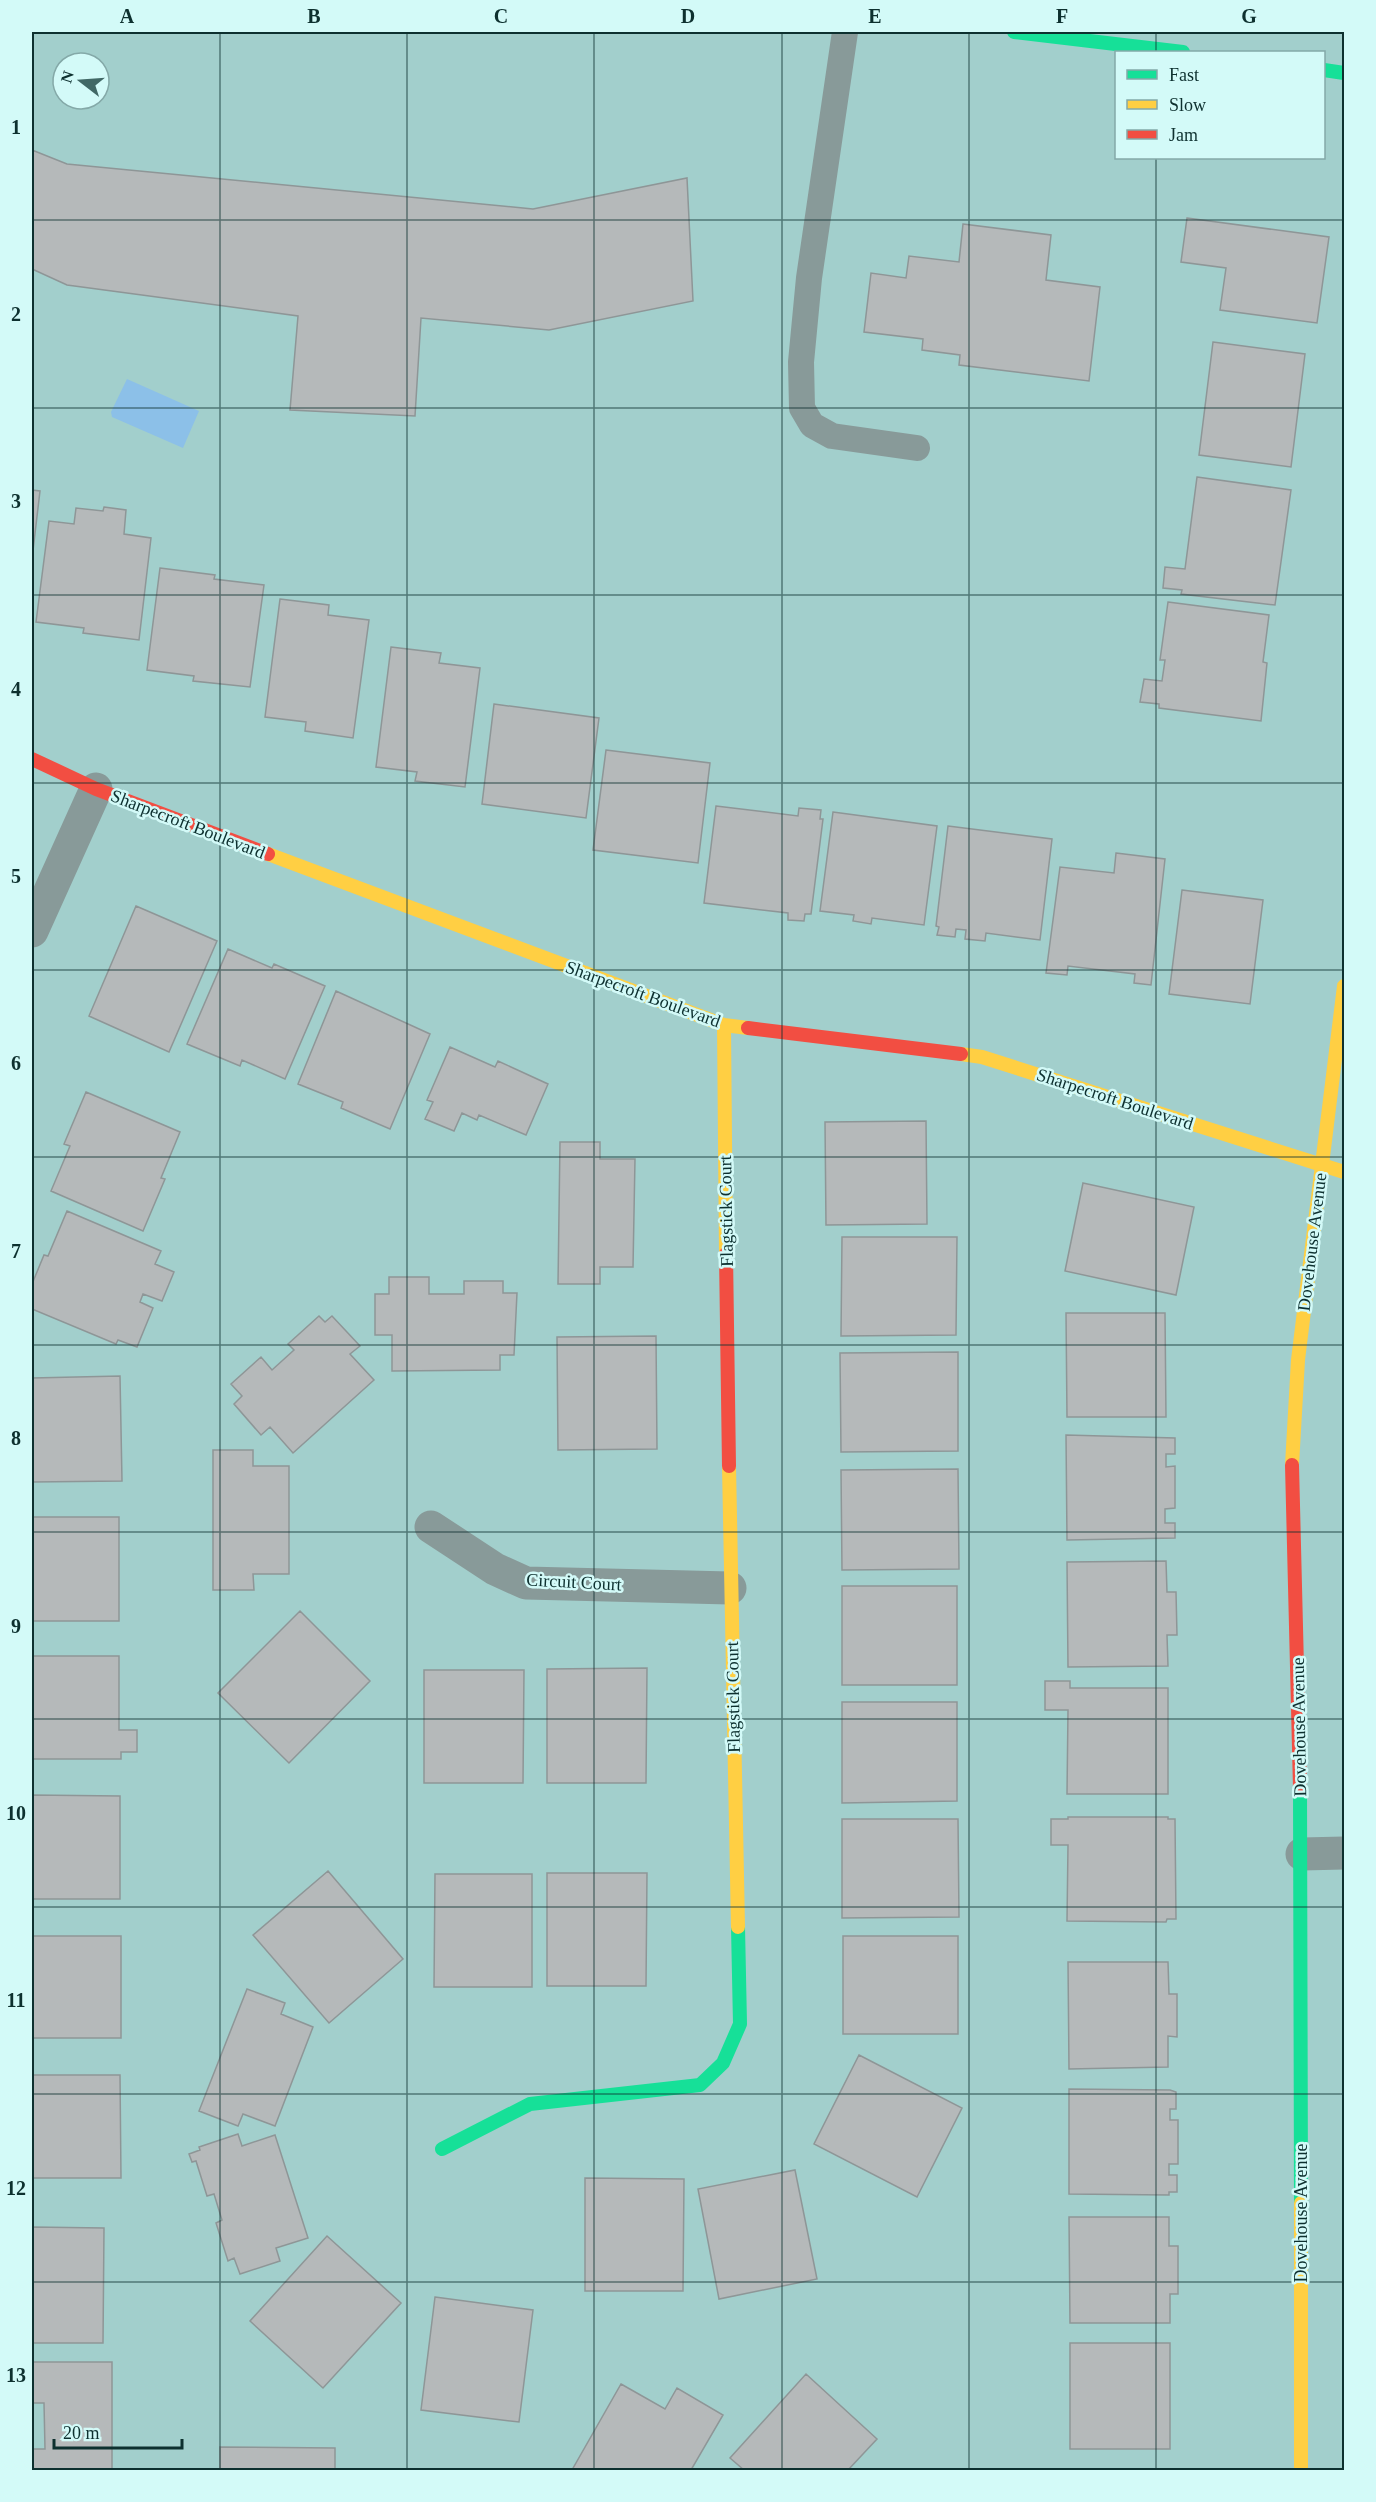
<svg xmlns="http://www.w3.org/2000/svg" width="1376" height="2502" font-family="'Times New Roman',serif">
  <style>
    .water { fill: #8cc0e8 }
    .building { fill: #b5b9ba; stroke: #8e9697; stroke-width: 1.5 }
    .lines { fill: none; stroke-linecap: round; stroke-linejoin: round }
    .lane { stroke: #889a99; stroke-width: 26 }
    .street { stroke: #889a99; stroke-width: 33 }
    .fast { stroke: #16e098; stroke-width: 14 }
    .slow { stroke: #ffcf43; stroke-width: 14 }
    .jam { stroke: #f24e42; stroke-width: 14 }
    .grid { fill: none; stroke: #0d302f; stroke-width: 1.5; stroke-opacity: 0.55 }
    .labels { text-anchor: middle; stroke-width: 5; stroke-linejoin: round; paint-order: stroke }
    .street-label { font-size: 18px; fill: #0d302f; stroke: #d3faf8 }
    .neatline { fill: none; stroke: #0d302f; stroke-width: 2 }
    .grid-label { font-size: 20px; text-anchor: middle; font-weight: bold; fill: #0d302f }
  </style>
  <rect width="100%" height="100%" fill="#a2cfcc"/>
  <path class="water" d="M 127,379 L 199,411 L 183,448 L 112,417 L 111,412 Z"/>
  <path class="building" d="M 32,150 L 67,164 L 533,209 L 687,178 L 693,301 L 549,330 L 421,318 L 415,416 L 290,410 L 298,316 L 67,285 L 32,269 Z
    M 1187,218 L 1329,237 L 1317,323 L 1220,310 L 1226,268 L 1181,262 Z
    M 963,224 L 1051,235 L 1046,280 L 1100,287 L 1089,381 L 959,365 L 960,355 L 922,350 L 923,339 L 864,332 L 871,273 L 906,278 L 909,256 L 959,262 Z
    M 1213,342 L 1305,354 L 1291,467 L 1199,455 Z
    M 1197,477 L 1291,490 L 1275,605 L 1181,594 L 1182,590 L 1163,588 L 1165,567 L 1185,569 Z
    M 32,490 L 40,491 L 32,559 Z
    M 104,507 L 126,510 L 124,534 L 151,538 L 139,640 L 83,633 L 84,628 L 36,622 L 49,521 L 74,524 L 76,508 L 103,511 Z
    M 160,568 L 215,575 L 214,579 L 264,585 L 250,687 L 193,681 L 194,676 L 147,670 Z
    M 280,599 L 329,605 L 328,615 L 369,620 L 353,738 L 305,731 L 306,722 L 265,717 Z
    M 1168,602 L 1269,615 L 1263,662 L 1267,663 L 1261,721 L 1159,708 L 1159,704 L 1140,702 L 1144,679 L 1162,681 L 1165,660 L 1160,660 Z
    M 391,647 L 441,653 L 439,663 L 480,668 L 465,787 L 415,781 L 417,772 L 376,767 Z
    M 494,704 L 599,718 L 586,818 L 482,804 Z
    M 606,750 L 710,763 L 698,863 L 593,850 Z
    M 716,806 L 798,816 L 799,808 L 821,810 L 820,819 L 823,819 L 811,914 L 805,914 L 804,921 L 788,920 L 788,913 L 704,903 Z
    M 833,812 L 937,826 L 924,925 L 872,918 L 871,924 L 853,921 L 854,915 L 820,911 Z
    M 948,826 L 1052,839 L 1040,940 L 986,933 L 985,941 L 965,939 L 966,930 L 956,929 L 955,937 L 937,935 L 939,927 L 936,926 Z
    M 1116,853 L 1165,859 L 1151,985 L 1134,983 L 1135,974 L 1068,966 L 1067,975 L 1046,973 L 1060,867 L 1114,873 Z
    M 1182,890 L 1263,900 L 1250,1004 L 1169,994 Z
    M 136,906 L 217,941 L 169,1052 L 89,1016 Z
    M 228,949 L 272,968 L 274,964 L 325,986 L 285,1079 L 242,1060 L 240,1066 L 187,1044 Z
    M 336,991 L 430,1034 L 390,1129 L 341,1108 L 343,1102 L 298,1084 Z
    M 450,1047 L 495,1067 L 498,1061 L 548,1084 L 526,1135 L 479,1115 L 477,1120 L 462,1113 L 454,1131 L 425,1119 L 433,1102 L 427,1100 Z
    M 86,1092 L 180,1132 L 161,1178 L 165,1179 L 143,1231 L 51,1191 L 70,1146 L 64,1144 Z
    M 926,1121 L 927,1224 L 826,1225 L 825,1122 Z
    M 560,1142 L 600,1142 L 600,1159 L 635,1159 L 633,1267 L 600,1267 L 600,1284 L 558,1284 Z
    M 1083,1183 L 1194,1207 L 1176,1295 L 1065,1271 Z
    M 67,1211 L 161,1251 L 155,1264 L 174,1272 L 162,1301 L 143,1294 L 140,1302 L 153,1308 L 137,1347 L 118,1340 L 116,1344 L 32,1309 L 32,1284 L 44,1255 L 48,1256 Z
    M 842,1237 L 957,1237 L 956,1335 L 841,1336 Z
    M 389,1277 L 429,1277 L 429,1294 L 464,1294 L 464,1281 L 503,1281 L 503,1293 L 517,1293 L 514,1355 L 500,1355 L 500,1370 L 392,1371 L 392,1335 L 375,1335 L 375,1294 L 389,1294 Z
    M 1066,1313 L 1165,1313 L 1166,1417 L 1067,1417 Z
    M 319,1316 L 325,1322 L 332,1316 L 360,1346 L 350,1354 L 374,1380 L 293,1453 L 270,1427 L 261,1435 L 234,1404 L 242,1396 L 231,1384 L 261,1357 L 272,1370 L 294,1350 L 288,1344 Z
    M 656,1336 L 657,1449 L 558,1450 L 557,1337 Z
    M 958,1352 L 958,1451 L 841,1452 L 840,1353 Z
    M 120,1376 L 122,1481 L 32,1482 L 32,1378 Z
    M 1066,1435 L 1175,1438 L 1175,1454 L 1166,1454 L 1166,1467 L 1175,1466 L 1175,1508 L 1165,1509 L 1165,1523 L 1175,1523 L 1175,1538 L 1067,1540 Z
    M 213,1450 L 253,1450 L 253,1466 L 289,1466 L 289,1574 L 253,1574 L 254,1590 L 213,1590 Z
    M 958,1469 L 959,1569 L 842,1570 L 841,1470 Z
    M 32,1517 L 119,1517 L 119,1621 L 32,1621 Z
    M 1166,1561 L 1167,1592 L 1176,1592 L 1177,1635 L 1167,1635 L 1168,1666 L 1068,1667 L 1067,1562 Z
    M 842,1586 L 957,1586 L 957,1685 L 842,1685 Z
    M 300,1611 L 370,1681 L 289,1763 L 218,1693 Z
    M 32,1656 L 119,1656 L 119,1730 L 137,1730 L 137,1752 L 121,1752 L 121,1759 L 32,1759 Z
    M 647,1668 L 646,1783 L 547,1783 L 547,1669 Z
    M 424,1670 L 524,1670 L 523,1783 L 424,1783 Z
    M 1045,1681 L 1070,1681 L 1070,1688 L 1168,1688 L 1168,1794 L 1067,1794 L 1068,1710 L 1045,1710 Z
    M 842,1702 L 957,1702 L 957,1801 L 842,1803 Z
    M 32,1795 L 120,1796 L 120,1899 L 32,1899 Z
    M 1068,1817 L 1168,1817 L 1168,1819 L 1175,1819 L 1176,1919 L 1167,1919 L 1166,1922 L 1067,1921 L 1068,1845 L 1051,1845 L 1051,1819 L 1068,1819 Z
    M 842,1819 L 958,1819 L 959,1917 L 842,1918 Z
    M 328,1871 L 403,1959 L 329,2023 L 253,1935 Z
    M 547,1873 L 647,1873 L 646,1986 L 547,1986 Z
    M 435,1874 L 532,1874 L 532,1987 L 434,1987 Z
    M 32,1936 L 121,1936 L 121,2038 L 32,2038 Z
    M 843,1936 L 958,1936 L 958,2034 L 843,2034 Z
    M 1068,1962 L 1168,1962 L 1169,1994 L 1177,1994 L 1177,2037 L 1168,2036 L 1168,2067 L 1069,2069 Z
    M 247,1989 L 285,2003 L 281,2014 L 313,2027 L 275,2126 L 243,2114 L 238,2126 L 199,2111 Z
    M 859,2055 L 962,2108 L 917,2197 L 814,2144 Z
    M 32,2075 L 120,2075 L 121,2178 L 32,2178 Z
    M 1069,2089 L 1170,2090 L 1176,2092 L 1176,2109 L 1170,2109 L 1170,2120 L 1178,2120 L 1178,2164 L 1169,2164 L 1169,2175 L 1177,2175 L 1177,2192 L 1169,2192 L 1169,2195 L 1069,2194 Z
    M 238,2134 L 242,2146 L 275,2135 L 308,2238 L 276,2248 L 280,2261 L 240,2274 L 234,2258 L 228,2261 L 216,2223 L 222,2220 L 214,2194 L 207,2196 L 196,2161 L 192,2162 L 189,2154 L 200,2150 L 199,2147 Z
    M 795,2170 L 817,2279 L 719,2299 L 698,2189 Z
    M 585,2178 L 684,2179 L 683,2291 L 585,2291 Z
    M 1069,2217 L 1169,2217 L 1169,2246 L 1178,2246 L 1178,2294 L 1170,2294 L 1170,2323 L 1070,2323 Z
    M 32,2227 L 104,2228 L 103,2343 L 32,2343 Z
    M 327,2236 L 401,2303 L 323,2388 L 250,2321 Z
    M 435,2297 L 533,2310 L 519,2422 L 421,2410 Z
    M 1070,2343 L 1170,2343 L 1170,2449 L 1070,2449 Z
    M 32,2362 L 112,2362 L 112,2470 L 32,2470 L 32,2449 L 45,2449 L 44,2403 L 32,2403 Z
    M 806,2374 L 877,2439 L 848,2470 L 744,2470 L 730,2458 Z
    M 621,2384 L 665,2409 L 677,2388 L 723,2415 L 691,2470 L 572,2470 Z
    M 220,2447 L 335,2448 L 335,2470 L 220,2470 Z
    M 1071,2469 L 1171,2470 L 1071,2470 Z"/>
  <g class="lines">
    <path class="lane" d="M 845,32 L 809,278 L 801,362 L 802,408 L 812,425 L 832,436 L 917,448"/>
    <path class="street" d="M 32,931 L 96,789
      M 431,1527 L 495,1569 L 526,1583 L 730,1588
      M 1302,1854 L 1344,1853"/>
    <path class="fast" d="M 1014,32 L 1183,52
      M 1324,70 L 1344,73
      M 1300,1788 L 1301,2203
      M 442,2149 L 530,2104 L 700,2085 L 723,2063 L 740,2024 L 738,1927"/>
    <path class="slow" d="M 268,854 L 724,1025 L 748,1028
      M 724,1025 L 726,1254
      M 961,1054 L 982,1057 L 1344,1172
      M 1292,1465 L 1298,1360 L 1344,986
      M 729,1466 L 738,1927
      M 1301,2470 L 1301,2203"/>
    <path class="jam" d="M 32,759 L 96,789 L 268,854
      M 748,1028 L 961,1054
      M 726,1254 L 729,1466
      M 1292,1465 L 1300,1788"/>
  </g>
  <path class="grid" d="M 220,32 L 220,2470M 407,32 L 407,2470M 594,32 L 594,2470M 782,32 L 782,2470M 969,32 L 969,2470M 1156,32 L 1156,52M 1156,158 L 1156,2470M 32,220 L 1344,220M 32,408 L 1344,408M 32,595 L 1344,595M 32,783 L 1344,783M 32,970 L 1344,970M 32,1157 L 1344,1157M 32,1345 L 1344,1345M 32,1532 L 1344,1532M 32,1719 L 1344,1719M 32,1907 L 1344,1907M 32,2094 L 1344,2094M 32,2282 L 1344,2282"/>
  <g class="labels">
    <g class="street-label">
      <text transform="translate(188 824) rotate(21)" y="6">Sharpecroft Boulevard</text>
      <text transform="translate(643 994) rotate(20)" y="6">Sharpecroft Boulevard</text>
      <text transform="translate(1115 1099) rotate(18)" y="6">Sharpecroft Boulevard</text>
      <text transform="translate(726 1211) rotate(-91)" y="6">Flagstick Court</text>
      <text transform="translate(1312 1242) rotate(-83)" y="6">Dovehouse Avenue</text>
      <text transform="translate(574 1582) rotate(3)" y="6">Circuit Court</text>
      <text transform="translate(733 1697) rotate(-91)" y="6">Flagstick Court</text>
      <text transform="translate(1299 1727) rotate(-91)" y="6">Dovehouse Avenue</text>
      <text transform="translate(1301 2213) rotate(-90)" y="6">Dovehouse Avenue</text>
    </g>
  </g>
  <rect width="1376" height="2502" fill="none" stroke="#d3faf8" stroke-width="66"/>
  <rect x="1115" y="51" width="210" height="108" fill="#d3faf8" stroke="#84a9a8" stroke-width="1.5"/>
  <rect x="1127" y="70" width="30" height="9" fill="#16e098" stroke="#84a9a8" stroke-width="1.5"/>
  <text x="1169" y="81" font-size="18" fill="#0d302f">Fast</text>
  <rect x="1127" y="100" width="30" height="9" fill="#ffcf43" stroke="#84a9a8" stroke-width="1.5"/>
  <text x="1169" y="111" font-size="18" fill="#0d302f">Slow</text>
  <rect x="1127" y="130" width="30" height="9" fill="#f24e42" stroke="#84a9a8" stroke-width="1.5"/>
  <text x="1169" y="141" font-size="18" fill="#0d302f">Jam</text>
  <g transform="translate(81 81) rotate(287)"><circle r="28" fill="#d3faf8" stroke="#84a9a8" stroke-width="1.5"/>
  <path d="M0-4.5L10 22L0 15L-10 22Z" fill="#416866"/>
  <text y="-9" font-size="16" font-weight="bold" text-anchor="middle" fill="#0d302f">N</text>
  </g>
  <path d="M54 2439v9h128v-9" fill="none" stroke="#0d302f" stroke-width="3"/>
  <text x="63" y="2439" font-size="18" fill="#0d302f" stroke="#d3faf8" stroke-width="4.5" paint-order="stroke">20 m</text>
  <rect x="33" y="33" width="1310" height="2436" class="neatline"/>
  <g class="grid-label">
    <text x="127" y="23">A</text>
    <text x="314" y="23">B</text>
    <text x="501" y="23">C</text>
    <text x="688" y="23">D</text>
    <text x="875" y="23">E</text>
    <text x="1062" y="23">F</text>
    <text x="1249" y="23">G</text>
    <text x="16" y="134">1</text>
    <text x="16" y="321">2</text>
    <text x="16" y="508">3</text>
    <text x="16" y="696">4</text>
    <text x="16" y="883">5</text>
    <text x="16" y="1070">6</text>
    <text x="16" y="1258">7</text>
    <text x="16" y="1445">8</text>
    <text x="16" y="1633">9</text>
    <text x="16" y="1820">10</text>
    <text x="16" y="2007">11</text>
    <text x="16" y="2195">12</text>
    <text x="16" y="2382">13</text>
  </g>
</svg>
